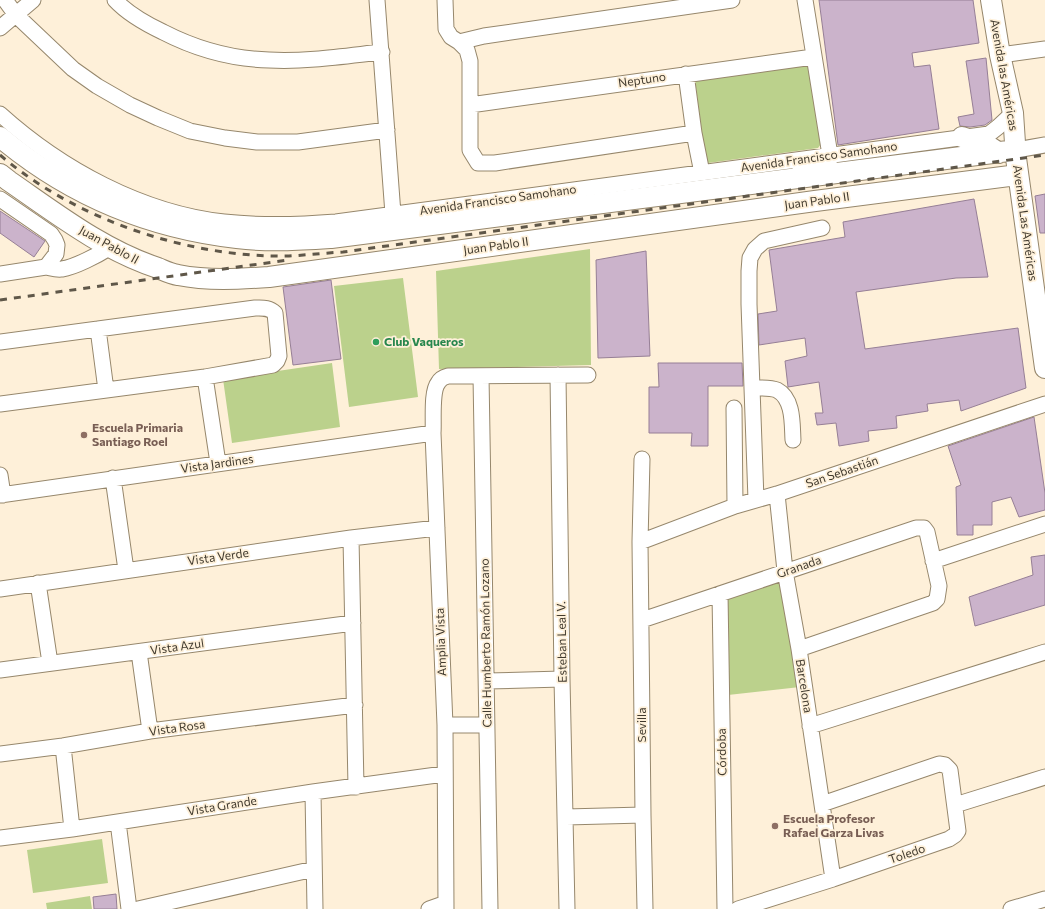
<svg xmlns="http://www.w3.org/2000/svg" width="1045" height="909" font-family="Commissioner,sans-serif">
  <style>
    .green { fill: #bbd18c }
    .building { fill: #cbb3cb; stroke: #967f96 }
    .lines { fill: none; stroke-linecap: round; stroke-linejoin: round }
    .minor-casing { stroke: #96876c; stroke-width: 17 }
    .major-casing { stroke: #96876c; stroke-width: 22 }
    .minor { stroke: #fff; stroke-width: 15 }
    .major { stroke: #fff; stroke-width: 20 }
    .rail { stroke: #5f5749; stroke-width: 3; stroke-dasharray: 7 7; stroke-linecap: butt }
    .leisure-dot { fill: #2e9e5b; stroke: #fef0d9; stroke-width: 1.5 }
    .education-dot { fill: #8d6e63; stroke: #fef0d9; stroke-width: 1.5 }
    .labels { text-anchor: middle; stroke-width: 3.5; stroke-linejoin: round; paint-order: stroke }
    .street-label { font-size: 12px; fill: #413a2e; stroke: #fef0d9 }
    .leisure-label { font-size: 12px; font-weight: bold; fill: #27864d; stroke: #fef0d9; text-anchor: start }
    .education-label { font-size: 12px; font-weight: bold; fill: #785e54; stroke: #fef0d9; text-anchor: start }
  </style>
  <rect width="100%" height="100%" fill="#fef0d9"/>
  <path class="green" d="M 810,61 L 821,144 L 818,148 L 708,163 L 705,161 L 695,79 Z
    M 590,249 L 591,365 L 439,369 L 436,271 Z
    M 403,278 L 418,397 L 349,407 L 334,286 Z
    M 332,363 L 340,427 L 232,443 L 223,379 Z
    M 780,578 L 800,687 L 728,695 L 727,599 Z
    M 102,839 L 108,883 L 33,893 L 27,850 Z
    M 90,896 L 92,909 L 47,909 L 46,903 Z"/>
  <path class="building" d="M 819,0 L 973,0 L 979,43 L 912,53 L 914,67 L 930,65 L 939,129 L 838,145 Z
    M 986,58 L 992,120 L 985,125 L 970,127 L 960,126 L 958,117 L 974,114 L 966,61 Z
    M 1045,194 L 1045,233 L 1040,233 L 1035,196 Z
    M 974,199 L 988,277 L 956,278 L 856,292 L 865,349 L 1018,328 L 1026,388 L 961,411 L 959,400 L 927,404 L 928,411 L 896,416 L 897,428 L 868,431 L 869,441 L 839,446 L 836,423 L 817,425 L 815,413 L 823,413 L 819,382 L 788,387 L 785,361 L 807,356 L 805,338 L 759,345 L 758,314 L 777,311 L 769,250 L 845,237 L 843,222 Z
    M 0,211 L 45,241 L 34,257 L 0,233 Z
    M 646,251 L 650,356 L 598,358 L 596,260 Z
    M 331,280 L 341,359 L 293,365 L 283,287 Z
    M 658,363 L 742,363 L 743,386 L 708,386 L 708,446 L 691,446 L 692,433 L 649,433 L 649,387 L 659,387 Z
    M 1034,417 L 1045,493 L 1045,510 L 1019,517 L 1011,497 L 992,502 L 992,525 L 973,525 L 973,535 L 957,535 L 956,487 L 961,485 L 948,446 Z
    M 1045,555 L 1045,605 L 975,626 L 969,597 L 1033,575 L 1031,557 Z
    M 116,894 L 117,909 L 94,909 L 93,897 Z"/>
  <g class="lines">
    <g class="minor-casing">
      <path id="minor" d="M 5,0 L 16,15 L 73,69 L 97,86 L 130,105 L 158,118 L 190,131 L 225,138 L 257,142 L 298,142 L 387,130
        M 115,0 C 128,14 146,24 163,32 C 196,49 232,59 269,60 C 306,62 345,56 382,52
        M 377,0 L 393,214
        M 445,0 L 446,29 L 451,37 L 459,42 L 467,50 L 470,61 L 470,150 L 478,163 L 495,163 L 694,133
        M 805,0 L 830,155
        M 0,28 L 33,0
        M 459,42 L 484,36 L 732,0
        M 1000,55 L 1045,49
        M 686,74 L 694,133 L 702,173
        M 470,105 L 813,57
        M 0,114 C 61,169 142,213 224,222 C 261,226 299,225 336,222 L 989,134 L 998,127 L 1013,113
        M 1016,150 L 1045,145
        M 0,199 L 51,234 L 55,240 L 57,245 L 56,254 L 46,267 L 0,274
        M 46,267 C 51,268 57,270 62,269 C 75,267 98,255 109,248
        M 98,329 L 106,390
        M 0,342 L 255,308 C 262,308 269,307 275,313 L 279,356 L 277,361 L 273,365 L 205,377 L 0,404
        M 558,375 L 562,679 L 567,909
        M 481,376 L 490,909
        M 205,377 L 218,463
        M 752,388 C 760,388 770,387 777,390 C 794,399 792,425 793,440
        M 734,408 L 735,506
        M 642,459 L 640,542 L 643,815 L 645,909
        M 0,475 L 3,495
        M 113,478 L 126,570
        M 777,494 L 785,571 L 799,649 L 833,879
        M 0,495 L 433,433
        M 756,500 L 749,304 L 749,271 L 750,258 L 755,249 L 764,241 L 822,228
        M 351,538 L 356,787
        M 640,542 L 735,506 L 777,494 L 1045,404
        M 933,561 L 1045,524
        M 38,583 L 50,663
        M 0,589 L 351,538 L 437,528
        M 720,594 L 725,909
        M 642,620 L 916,528 L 924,528 L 927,532 L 939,586 L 937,599 L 933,603 L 799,649
        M 139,652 L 150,731
        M 0,670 L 353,623
        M 487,681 L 562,679
        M 445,725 L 487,725
        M 810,726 L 1045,652
        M 63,746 L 72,829
        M 0,754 L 63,746 L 150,731 L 355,705
        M 313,792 L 315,909
        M 955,805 L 1045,777
        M 566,817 L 643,815
        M 118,822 L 129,909
        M 0,838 L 72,829 L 313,792 L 444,774
        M 138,909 L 314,869
        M 429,909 L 446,903
        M 446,909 L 445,725 L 433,433 C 434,421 431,392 438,383 C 440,379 444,377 448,376 L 588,375
        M 738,909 L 833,879 L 949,839 L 955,835 L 958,831 L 950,770 L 945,765 L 939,764 L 822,804
        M 1011,909 L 1045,899"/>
    </g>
    <g class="major-casing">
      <path id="major" d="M 991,0 L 1000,55 L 1013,113 L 1016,158 L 1045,368
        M 0,137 C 68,194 148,228 237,238 C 268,242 299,240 331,238 L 1016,150
        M 962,137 L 987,145 L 999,153
        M 0,174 L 9,181 C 57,214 103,250 158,268 C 165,271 171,274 178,275 C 208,281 239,279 269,277 L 815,201 L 1018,175
        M 800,175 L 821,163 L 830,155"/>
    </g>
    <use href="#minor" class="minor"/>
    <use href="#major" class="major"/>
    <path class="rail" d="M 0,155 C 76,220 189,258 289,256 C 307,255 325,253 343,252 L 1045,155
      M 0,300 L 288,260"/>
  </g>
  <circle class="leisure-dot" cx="376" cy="342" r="4"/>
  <g class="education-dot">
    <circle cx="84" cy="435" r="4"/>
    <circle cx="775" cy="826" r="4"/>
  </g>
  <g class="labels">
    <g class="street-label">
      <text transform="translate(1004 75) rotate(80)" y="4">Avenida las Américas</text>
      <text transform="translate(642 80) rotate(-8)" y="4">Neptuno</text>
      <text transform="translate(819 157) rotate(-8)" y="4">Avenida Francisco Samohano</text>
      <text transform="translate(498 200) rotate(-8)" y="4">Avenida Francisco Samohano</text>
      <text transform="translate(817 201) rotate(-8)" y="4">Juan Pablo II</text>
      <text transform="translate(1025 223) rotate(82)" y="4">Avenida Las Américas</text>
      <text transform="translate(109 245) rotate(29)" y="4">Juan Pablo II</text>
      <text transform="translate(496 246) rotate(-8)" y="4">Juan Pablo II</text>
      <text transform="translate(217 464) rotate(-8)" y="4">Vista Jardines</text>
      <text transform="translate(842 472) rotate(-19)" y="4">San Sebastián</text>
      <text transform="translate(218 557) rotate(-8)" y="4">Vista Verde</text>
      <text transform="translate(799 567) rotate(-19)" y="4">Granada</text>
      <text transform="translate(441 642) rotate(-92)" y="4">Amplia Vista</text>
      <text transform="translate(562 642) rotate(-91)" y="4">Esteban Leal V.</text>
      <text transform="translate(486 643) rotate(-91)" y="4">Calle Humberto Ramón Lozano</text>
      <text transform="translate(177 647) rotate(-8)" y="4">Vista Azul</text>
      <text transform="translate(804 686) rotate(81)" y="4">Barcelona</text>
      <text transform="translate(642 725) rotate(-90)" y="4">Sevilla</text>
      <text transform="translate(177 728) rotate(-8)" y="4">Vista Rosa</text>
      <text transform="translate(722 752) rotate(-91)" y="4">Córdoba</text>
      <text transform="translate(222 806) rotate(-9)" y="4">Vista Grande</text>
      <text transform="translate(907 854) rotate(-19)" y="4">Toledo</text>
    </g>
    <g class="leisure-label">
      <text x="384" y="346">Club Vaqueros</text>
    </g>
    <g class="education-label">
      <text x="92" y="432">Escuela Primaria<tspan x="92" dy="14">Santiago Roel</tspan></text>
      <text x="783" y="823">Escuela Profesor<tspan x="783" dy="14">Rafael Garza Livas</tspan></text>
    </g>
  </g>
</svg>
